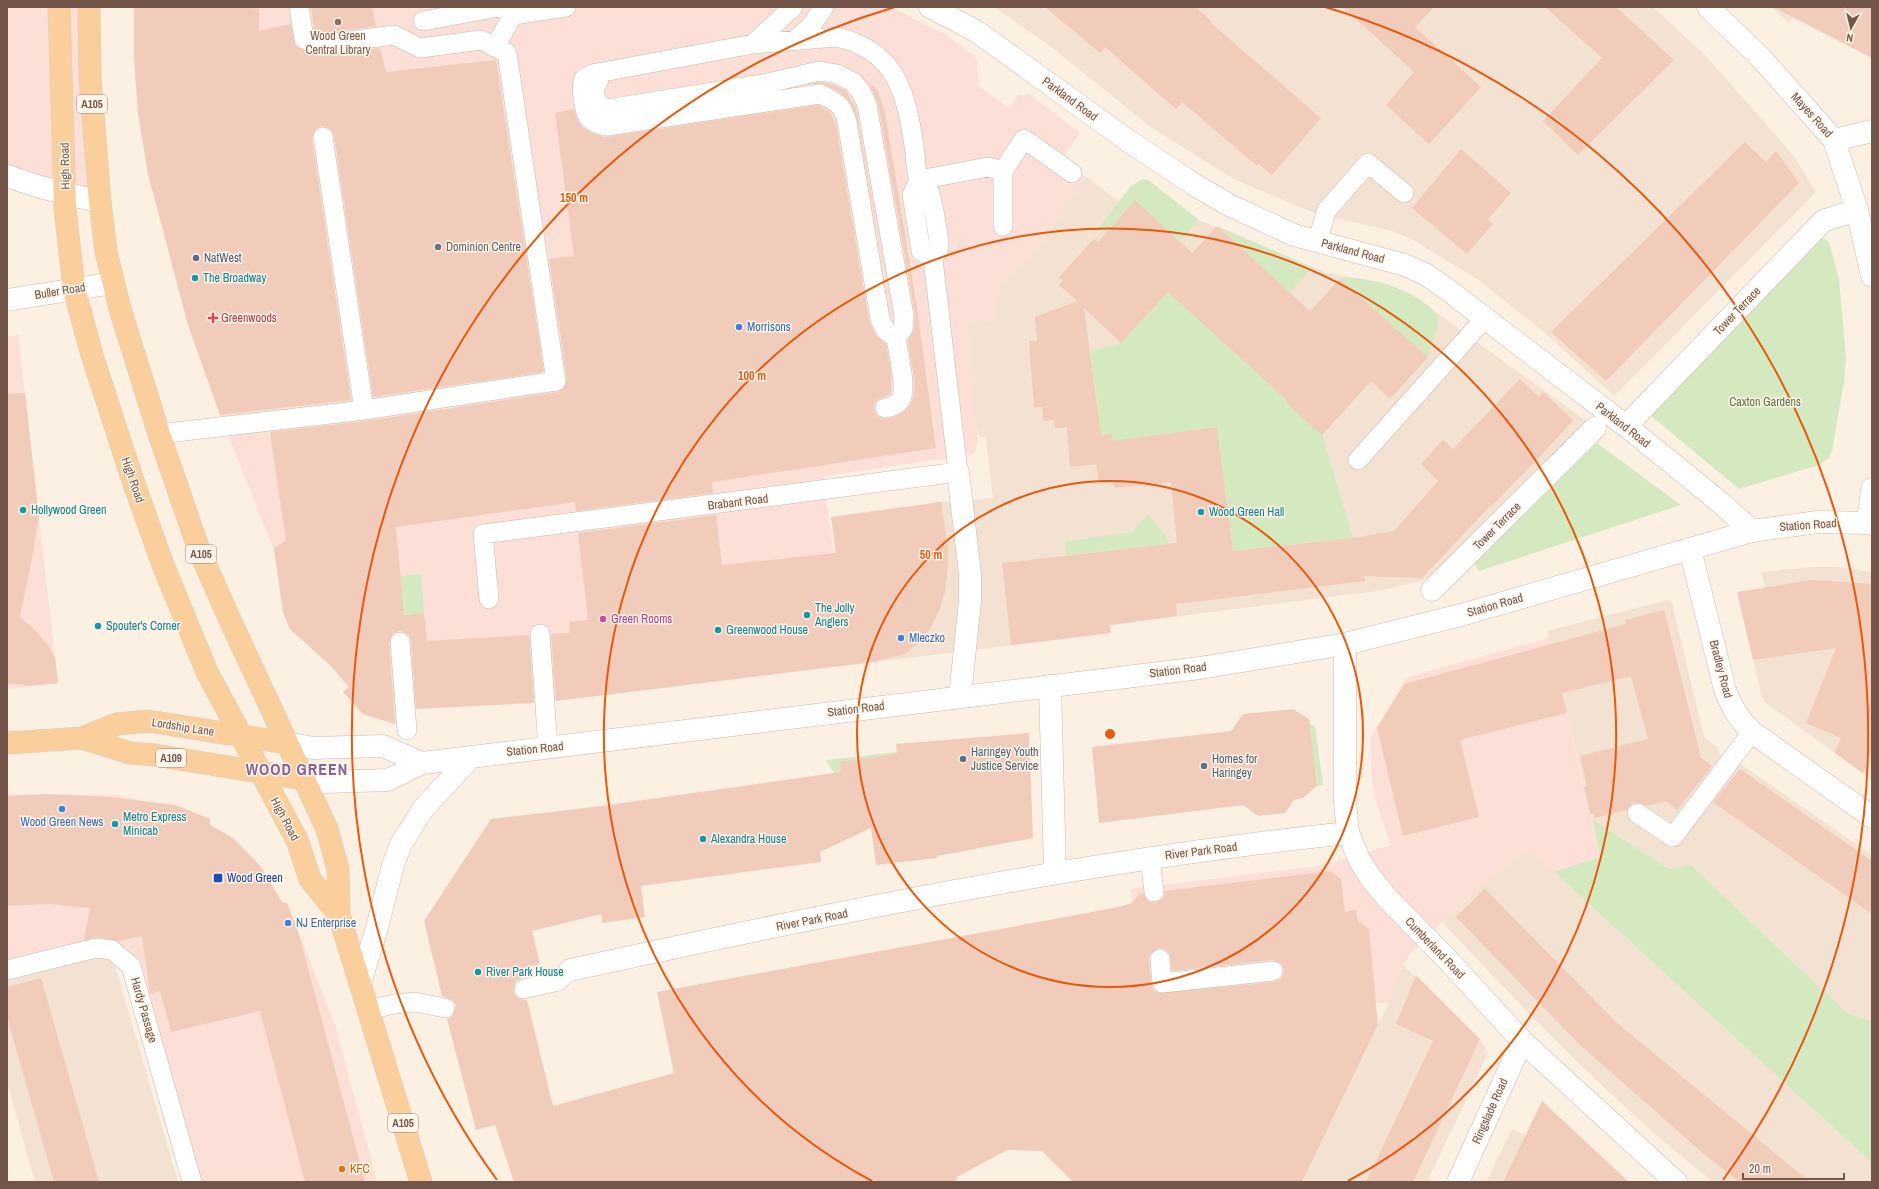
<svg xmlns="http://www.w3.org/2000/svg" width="1879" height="1189" font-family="'Archivo Narrow',sans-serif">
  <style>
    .residential { fill: #f3e1d1 }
    .commercial { fill: #fcdfd6 }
    .green { fill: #d5e9c1 }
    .building { fill: #f1ccbb; fill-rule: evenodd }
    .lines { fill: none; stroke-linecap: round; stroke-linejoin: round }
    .lane-casing { stroke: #cfb9ac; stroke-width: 20 }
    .street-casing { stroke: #cfb9ac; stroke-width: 23 }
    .secondary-casing { stroke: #d2b8aa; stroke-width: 23 }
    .primary-casing { stroke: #d8cfcc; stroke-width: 23 }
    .lane { stroke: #fff; stroke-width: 19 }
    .street { stroke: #fff; stroke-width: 22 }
    .secondary { stroke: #fff; stroke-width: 22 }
    .primary { stroke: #facf9b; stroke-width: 22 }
    .ring { fill: none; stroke: #e8590c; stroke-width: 2 }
    .education-dot { fill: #8d6e63; stroke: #fff4e9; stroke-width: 1.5 }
    .worship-dot { fill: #6b7280; stroke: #fff4e9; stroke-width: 1.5 }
    .service-dot { fill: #5c6f8a; stroke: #fff4e9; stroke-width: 1.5 }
    .culture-dot { fill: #0f9aa8; stroke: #fff4e9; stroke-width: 1.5 }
    .health-dot { fill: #e0444e; stroke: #fff4e9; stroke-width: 1.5 }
    .shop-dot { fill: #3f7fe0; stroke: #fff4e9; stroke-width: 1.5 }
    .hotel-dot { fill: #d1479c; stroke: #fff4e9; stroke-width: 1.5 }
    .transit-dot { fill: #1a4fb4; stroke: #fff4e9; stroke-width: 1.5 }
    .food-dot { fill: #e8710a; stroke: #fff4e9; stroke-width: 1.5 }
    .labels { text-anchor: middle; stroke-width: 3; stroke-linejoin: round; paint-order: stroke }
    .shield { fill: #fff4e9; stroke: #9e8579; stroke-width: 1 }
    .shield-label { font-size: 11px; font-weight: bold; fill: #745549 }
    .education-label { font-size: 12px; fill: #785e54; stroke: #fff4e9 }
    .street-label { font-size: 12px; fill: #745549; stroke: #fff4e9 }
    .worship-label { font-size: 12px; fill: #5b616d; stroke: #fff4e9; text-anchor: start }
    .service-label { font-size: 12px; fill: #4e5e75; stroke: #fff4e9; text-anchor: start }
    .culture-label { font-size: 12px; fill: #0d838f; stroke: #fff4e9; text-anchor: start }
    .health-label { font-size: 12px; fill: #be3a42; stroke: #fff4e9; text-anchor: start }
    .shop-label { font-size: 12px; fill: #366cbe; stroke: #fff4e9; text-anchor: start }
    .park-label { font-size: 12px; fill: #567942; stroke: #fff4e9 }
    .hotel-label { font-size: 12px; fill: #b23c85; stroke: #fff4e9; text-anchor: start }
    .transit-label { font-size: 12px; fill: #164399; stroke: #fff4e9; text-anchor: start }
    .food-label { font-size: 12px; fill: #c56008; stroke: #fff4e9; text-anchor: start }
    .district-label { font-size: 16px; font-weight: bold; letter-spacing: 1px; fill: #826597; stroke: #fff4e9 }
    .centre { fill: #e8590c; stroke: #fff4e9; stroke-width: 2 }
    .ring-label { font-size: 12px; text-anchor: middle; font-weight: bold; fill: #e8590c; stroke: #fff4e9; stroke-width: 3; stroke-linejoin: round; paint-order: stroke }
  </style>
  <rect width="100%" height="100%" fill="#fcf0e3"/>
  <path class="residential" d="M 994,7 L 1653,7 L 1705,55 L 1792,154 L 1816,192 L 1614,396 L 1544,332 L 1480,281 L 1415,241 L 1392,231 L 1314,213 L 1234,179 L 1152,128 L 1050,46 Z
    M 1771,7 L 1799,7 L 1790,24 Z
    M 1086,177 L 1119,201 L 1131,186 L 1143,179 L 1148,180 L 1199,220 L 1327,273 L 1386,284 L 1412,295 L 1589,423 L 1436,573 L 1423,580 L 1384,590 L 1110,625 L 1111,633 L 850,665 L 831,517 L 941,502 L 993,498 L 986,438 L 979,436 L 978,430 L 976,429 L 967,323 L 994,320 L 993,299 L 997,289 L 1017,267 L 1030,258 L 1040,245 Z
    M 1812,567 L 1841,567 L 1872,572 L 1872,780 L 1763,701 L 1737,592 L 1765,588 L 1761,572 Z
    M 1668,600 L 1672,603 L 1704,737 L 1717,747 L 1720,754 L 1726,754 L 1872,855 L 1872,1021 L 1847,1013 L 1691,865 L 1669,869 L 1592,819 L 1547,631 Z
    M 1525,849 L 1554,872 L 1872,1163 L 1872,1182 L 1713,1182 L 1656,1135 L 1594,1078 L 1534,1019 L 1442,922 Z
    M 100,956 L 110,961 L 116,969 L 178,1182 L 35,1182 L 7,1082 L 7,981 Z
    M 1403,965 L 1480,1039 L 1488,1053 L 1427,1182 L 1302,1182 L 1389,1003 Z
    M 1512,1129 L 1581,1162 L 1571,1182 L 1486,1182 Z"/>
  <path class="commercial" d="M 7,7 L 89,7 L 100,202 L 7,176 Z
    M 134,7 L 891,7 L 946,35 L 977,58 L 978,86 L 1009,108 L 1018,95 L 1029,94 L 1080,133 L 1061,160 L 1086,177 L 1040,245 L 1030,258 L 1017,267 L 997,289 L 993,299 L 994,320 L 967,323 L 978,441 L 974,454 L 824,476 L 828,513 L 850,665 L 553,701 L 408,709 L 400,725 L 363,714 L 343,692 L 349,687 L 330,665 L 290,629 L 283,612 L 274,550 L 220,415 L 148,174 L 138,113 L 134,57 Z
    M 18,335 L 58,683 L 7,689 L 7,337 Z
    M 1549,638 L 1600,857 L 1554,872 L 1525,849 L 1452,913 L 1409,955 L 1403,965 L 1389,1003 L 1154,1005 L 1130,889 L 1311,867 L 1332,863 L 1391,845 L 1377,805 L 1373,787 L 1371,764 L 1371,736 L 1408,677 Z
    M 7,794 L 114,795 L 181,808 L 233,838 L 250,855 L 261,867 L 282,902 L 287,903 L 335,1025 L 377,1182 L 196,1182 L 137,981 L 112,950 L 7,970 Z"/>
  <path class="green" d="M 1143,179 L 1148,180 L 1199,220 L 1180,241 L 1135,201 L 1105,233 L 1098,229 L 1131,186 Z
    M 1217,226 L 1312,267 L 1290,293 Z
    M 1819,239 L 1825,239 L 1829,242 L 1839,279 L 1846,358 L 1844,382 L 1832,451 L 1829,458 L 1819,465 L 1739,489 L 1650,415 Z
    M 1349,277 C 1361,279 1374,280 1386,284 C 1399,288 1436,304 1438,319 C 1440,327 1429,348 1428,357 L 1340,279 Z
    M 1168,292 L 1252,368 L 1301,314 L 1322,435 L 1353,538 L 1233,551 L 1217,427 L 1112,441 L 1111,433 L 1082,437 L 1099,416 L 1090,351 L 1121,343 Z
    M 1597,443 L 1681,505 L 1479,571 L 1474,562 Z
    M 1148,515 L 1167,537 L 1169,544 L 1066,555 L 1065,542 L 1132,532 Z
    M 421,574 L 424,613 L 398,615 L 371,579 Z
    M 1309,724 L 1315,726 L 1323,785 L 1317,786 Z
    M 897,752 L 899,777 L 837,778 L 826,760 Z
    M 1592,819 L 1669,869 L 1691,865 L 1847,1013 L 1872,1021 L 1872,1163 L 1554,872 L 1600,857 Z"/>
  <path class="building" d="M 134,7 L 244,7 L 259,9 L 259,31 L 291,24 L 296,46 L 319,56 L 380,48 L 386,72 L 496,60 L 544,372 L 373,397 L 334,135 L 331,130 L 322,126 L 316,129 L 312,139 L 351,400 L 220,415 L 188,325 L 148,174 L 138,113 L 134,57 Z
    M 311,7 L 372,7 L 376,26 L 320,34 L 314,31 Z
    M 1045,7 L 1196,7 L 1212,22 L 1211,23 L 1321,118 L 1272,175 L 1259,164 L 1257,166 L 1182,102 L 1176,109 L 1105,47 L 1100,53 Z
    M 1343,7 L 1434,7 L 1415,27 L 1481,87 L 1429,144 L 1386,105 L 1414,72 Z
    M 1545,7 L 1616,7 L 1674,60 L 1578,155 L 1543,121 L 1602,58 Z
    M 1773,7 L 1872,7 L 1872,58 Z
    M 857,72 L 859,73 L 877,90 L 885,112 L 917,308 L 936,448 L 712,482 L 713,493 L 576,511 L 575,502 L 396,527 L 404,615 L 424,613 L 427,641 L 529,635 L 534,703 L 416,709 L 411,641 L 409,635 L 400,631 L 393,633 L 389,643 L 395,724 L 363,714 L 343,692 L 349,687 L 330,665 L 290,629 L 283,612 L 274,548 L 286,541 L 270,432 L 366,421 L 558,392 L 563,389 L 567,379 L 549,259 L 574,256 L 555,113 L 574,109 L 578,121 L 582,127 L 592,133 L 605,137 L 818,105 L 830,112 L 836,125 L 869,321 L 876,336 L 886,344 L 891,371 L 891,394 L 877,400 L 874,405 L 874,411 L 877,416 L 882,419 L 890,418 L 902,413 L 910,405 L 914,395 L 914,377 L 908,341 L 914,330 L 915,314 L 878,103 L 870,85 Z
    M 819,82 L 834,85 L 846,91 L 856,108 L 893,320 L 857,119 L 850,102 L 841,93 L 824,84 L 810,84 Z
    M 1745,142 L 1766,162 L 1776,151 L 1799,183 L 1606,381 L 1551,332 Z
    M 1461,149 L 1511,193 L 1488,219 L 1493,224 L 1467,254 L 1412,208 Z
    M 1135,200 L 1192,253 L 1217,226 L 1310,311 L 1340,279 L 1428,357 L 1390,399 L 1371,381 L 1322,435 L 1286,403 L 1288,401 L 1168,292 L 1121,343 L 1084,308 L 1101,435 L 1112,433 L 1112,441 L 1217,427 L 1233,551 L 1353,538 L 1394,531 L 1438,481 L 1421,464 L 1443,440 L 1453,449 L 1520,379 L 1539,397 L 1543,392 L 1573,420 L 1548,448 L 1492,506 L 1491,505 L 1422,578 L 1364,576 L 1365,581 L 1176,604 L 1177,616 L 1110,625 L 1111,633 L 1011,645 L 1002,563 L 1177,543 L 1171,482 L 1114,488 L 1113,482 L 1099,483 L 1096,464 L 1070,467 L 1067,427 L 1055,428 L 1054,420 L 1044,421 L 1042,407 L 1034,407 L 1029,341 L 1037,341 L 1035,317 L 1077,301 L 1059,285 L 1063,280 L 1059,277 L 1094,239 L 1098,242 Z
    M 25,393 L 39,516 L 33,553 L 20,617 L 35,630 L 50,648 L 55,658 L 58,683 L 30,686 L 7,683 L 7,394 Z
    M 941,502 L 948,547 L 948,565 L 945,592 L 939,611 L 930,629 L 919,643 L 904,654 L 873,662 L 556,701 L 551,634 L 570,633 L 569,622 L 588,620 L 578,533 L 716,515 L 722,565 L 836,553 L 831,517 Z
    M 1813,580 L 1872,584 L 1872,751 L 1863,773 L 1835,753 L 1841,738 L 1806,723 L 1836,648 L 1753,660 L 1737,592 Z
    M 1664,610 L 1701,758 L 1712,766 L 1677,810 L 1666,801 L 1646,806 L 1637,802 L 1632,803 L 1627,810 L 1595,818 L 1594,814 L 1590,814 L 1584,787 L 1587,786 L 1580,756 L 1648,739 L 1631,676 L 1562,693 L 1567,713 L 1460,740 L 1479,817 L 1403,836 L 1377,728 L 1404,684 L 1626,624 L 1625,620 Z
    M 1293,709 L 1309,719 L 1317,786 L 1303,798 L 1294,800 L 1285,813 L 1258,816 L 1243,805 L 1099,823 L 1092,747 L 1231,731 L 1243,714 Z
    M 1029,733 L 1033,838 L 937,856 L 937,858 L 876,865 L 871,828 L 820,852 L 821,862 L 641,886 L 645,917 L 602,923 L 601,914 L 532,931 L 540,964 L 520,969 L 522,978 L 516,981 L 513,991 L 516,996 L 520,999 L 527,1000 L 553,1106 L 674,1073 L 657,992 L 1114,908 L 1132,903 L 1139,894 L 1143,893 L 1149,902 L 1156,903 L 1164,897 L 1165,891 L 1330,871 L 1341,879 L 1345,912 L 1356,910 L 1358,921 L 1369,929 L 1378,1025 L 1302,1182 L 1073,1182 L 1042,1151 L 1007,1150 L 957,1177 L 956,1182 L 514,1182 L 495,1125 L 476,1130 L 447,1019 L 453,1015 L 456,1005 L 452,1000 L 442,996 L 424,921 L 491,819 L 601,806 L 841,772 L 840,762 L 897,754 L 896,744 ZM 1159,948 L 1165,949 L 1169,953 L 1172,971 L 1272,960 L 1282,964 L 1284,969 L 1283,975 L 1280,980 L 1274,982 L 1158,993 L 1153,990 L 1151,984 L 1149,960 L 1150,954 Z
    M 1740,769 L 1872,861 L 1872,914 L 1713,802 Z
    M 49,794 L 108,797 L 176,805 L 210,819 L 210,825 L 233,838 L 261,867 L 282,902 L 287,903 L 298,931 L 365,1182 L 305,1182 L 260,1011 L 171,1032 L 160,991 L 150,994 L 142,936 L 118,941 L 97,937 L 84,940 L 90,908 L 49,904 L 7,906 L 7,796 Z
    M 1485,889 L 1617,1023 L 1810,1182 L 1739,1182 L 1704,1154 L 1580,1045 L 1456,917 Z
    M 1416,975 L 1480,1039 L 1413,1182 L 1366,1182 L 1433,1041 L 1396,1024 Z
    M 41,978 L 84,1129 L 99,1182 L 54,1182 L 7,1017 L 7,987 Z
    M 1542,1101 L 1629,1182 L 1503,1182 Z"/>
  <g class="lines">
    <g class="lane-casing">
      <path id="lane" d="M 299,7 L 304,39 L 318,45 L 394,35 L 420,48 L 481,40 L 507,53 L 556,381 L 364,410
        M 423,21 L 499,7 L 513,15 L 566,7
        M 795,40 L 810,27 L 824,7
        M 753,44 L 793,7
        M 495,47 L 513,15
        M 599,80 C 590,91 595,106 608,109 L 768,83 L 819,71 L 837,74 L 853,82 L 861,92 L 867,105 L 904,316 L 903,329 L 896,338
        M 1003,171 L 1003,226
        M 919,180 L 988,167 L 1003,171 L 1024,139 L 1072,173
        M 919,180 L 912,195 L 921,251 L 933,259
        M 1317,242 L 1327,210 L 1368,163 L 1404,193
        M 159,434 L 364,410 L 323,137
        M 1358,460 L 1485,318
        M 489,599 L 483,534 L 958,472 L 933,259 C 934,256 938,252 939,248 C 940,243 932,196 929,191 C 927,187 921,184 919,180 C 915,171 916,156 914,146 C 906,92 896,50 836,37 L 753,44 L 592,74 C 589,75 586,77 584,79 C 580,87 584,109 588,117 C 592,123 600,125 607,126 L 820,94 C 837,102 842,104 847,122 L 880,319 L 886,331 L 896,338 C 898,351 907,388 901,399 C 898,404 891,407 885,408
        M 540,634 L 548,748
        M 400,642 L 407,730
        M 1637,813 L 1673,837 L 1752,732
        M 1150,857 L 1154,892
        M 1160,959 L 1162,983 L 1273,971
        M 7,970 L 96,948 L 112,950 L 131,966 L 192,1182
        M 524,989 L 558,981 L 570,970
        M 368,1010 L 394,1004 L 415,1002 L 445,1008"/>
    </g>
    <g class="street-casing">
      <path id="street" d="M 930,7 L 976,31 L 1130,142 L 1195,185 L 1229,205 L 1294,235 L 1405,265 L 1425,274 L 1444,287 L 1626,426 L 1721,503 L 1752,531
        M 7,176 L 40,187 L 100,202
        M 7,300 L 113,283
        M 1626,426 L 1823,221 L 1857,210
        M 958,472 L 970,574 L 970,601 L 960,696
        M 1690,549 L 1725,690 C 1731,706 1739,720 1752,732 L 1872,817
        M 1432,590 L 1595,428
        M 1345,644 L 1345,802 L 1348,833 L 1359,859 L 1370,877 L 1388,899 L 1447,959 L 1522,1041 L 1676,1182
        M 1050,686 L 1055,872
        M 570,970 C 827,914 1086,860 1348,833
        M 1458,1182 L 1522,1041"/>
    </g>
    <g class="secondary-casing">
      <path id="secondary" d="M 1708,7 L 1761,58 L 1834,140 L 1857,210 L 1872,276
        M 1834,140 L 1872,131
        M 1868,523 L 1872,489
        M 287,743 L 313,748 L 383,746 L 422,763
        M 303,779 L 326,782 L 388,780 L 422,763 L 1200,668 L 1345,644 L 1461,615 L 1752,531 L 1818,522 L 1868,523 L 1872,524
        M 360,983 L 377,928 L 393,865 L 401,844 L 423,809 L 471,757"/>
    </g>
    <g class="primary-casing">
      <path id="primary" d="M 59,7 L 65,208 L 74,289 L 92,355 L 132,478 L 163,565 L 207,672 L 297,840 L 310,879 L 339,915
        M 89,7 L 90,78 L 100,202 L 106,252 L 120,309 L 159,434 L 199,550 L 230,620 L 327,829 L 338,869 L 339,915 L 421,1182
        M 82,738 L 130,753 L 154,755 L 303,779
        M 7,743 L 82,738 L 117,724 L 148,721 L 287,743"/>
    </g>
    <use href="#lane" class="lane"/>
    <use href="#street" class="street"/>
    <use href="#secondary" class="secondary"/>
    <use href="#primary" class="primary"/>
  </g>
  <g class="ring">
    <circle cx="1110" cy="734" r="253"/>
    <path d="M872 1181A506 506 0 1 1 1348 1181"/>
    <path d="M497 1180A758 758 0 0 1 895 7M1325 7A758 758 0 0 1 1723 1180"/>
  </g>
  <circle class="education-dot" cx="338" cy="22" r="4"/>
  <circle class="worship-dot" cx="438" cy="247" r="4"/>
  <g class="service-dot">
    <circle cx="196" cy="258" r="4"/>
    <circle cx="963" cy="759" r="4"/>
    <circle cx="1204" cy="766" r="4"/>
  </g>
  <g class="culture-dot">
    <circle cx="195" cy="278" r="4"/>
    <circle cx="23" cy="510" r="4"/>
    <circle cx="1201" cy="512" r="4"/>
    <circle cx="807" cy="615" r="4"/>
    <circle cx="98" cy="626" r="4"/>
    <circle cx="718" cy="630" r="4"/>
    <circle cx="115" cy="824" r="4"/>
    <circle cx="703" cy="839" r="4"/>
    <circle cx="478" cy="972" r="4"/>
  </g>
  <path class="health-dot" d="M211 312h4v4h4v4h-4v4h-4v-4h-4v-4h4z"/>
  <g class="shop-dot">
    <circle cx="739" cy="327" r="4"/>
    <circle cx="901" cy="638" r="4"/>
    <circle cx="62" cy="809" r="4"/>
    <circle cx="288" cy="923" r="4"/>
  </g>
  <circle class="hotel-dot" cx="603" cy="619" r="4"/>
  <rect class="transit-dot" x="213" y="873" width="10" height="10" rx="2"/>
  <circle class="food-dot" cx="342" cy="1169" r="4"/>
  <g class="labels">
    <g class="shield">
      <rect x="77" y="95" width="30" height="18" rx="3"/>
      <rect x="186" y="545" width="30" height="18" rx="3"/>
      <rect x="156" y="749" width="30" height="18" rx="3"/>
      <rect x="388" y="1114" width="30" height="18" rx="3"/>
    </g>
    <g class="shield-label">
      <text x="92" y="108">A105</text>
      <text x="201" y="558">A105</text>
      <text x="171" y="762">A109</text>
      <text x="403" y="1127">A105</text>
    </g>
    <g class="education-label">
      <text x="338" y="40">Wood Green<tspan x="338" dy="14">Central Library</tspan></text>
    </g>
    <g class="street-label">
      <text transform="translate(1070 99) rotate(36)" y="4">Parkland Road</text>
      <text transform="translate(1812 115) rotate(48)" y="4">Mayes Road</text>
      <text transform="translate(65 166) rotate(-91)" y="4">High Road</text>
      <text transform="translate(1353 251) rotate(15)" y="4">Parkland Road</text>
      <text transform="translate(60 291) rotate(-9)" y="4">Buller Road</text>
      <text transform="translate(1737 311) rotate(-46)" y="4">Tower Terrace</text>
      <text transform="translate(1623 425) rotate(38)" y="4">Parkland Road</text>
      <text transform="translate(133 480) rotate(71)" y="4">High Road</text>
      <text transform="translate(738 502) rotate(-7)" y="4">Brabant Road</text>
      <text transform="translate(1808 525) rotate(-4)" y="4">Station Road</text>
      <text transform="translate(1497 526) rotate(-45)" y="4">Tower Terrace</text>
      <text transform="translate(1495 605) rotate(-16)" y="4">Station Road</text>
      <text transform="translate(1721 669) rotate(75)" y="4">Bradley Road</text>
      <text transform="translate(1178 670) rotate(-7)" y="4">Station Road</text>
      <text transform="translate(856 709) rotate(-7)" y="4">Station Road</text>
      <text transform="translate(183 727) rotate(9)" y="4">Lordship Lane</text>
      <text transform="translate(535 749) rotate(-6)" y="4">Station Road</text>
      <text transform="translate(285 819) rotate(62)" y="4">High Road</text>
      <text transform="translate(1201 851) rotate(-7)" y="4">River Park Road</text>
      <text transform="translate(812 920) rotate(-11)" y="4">River Park Road</text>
      <text transform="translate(1435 948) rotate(46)" y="4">Cumberland Road</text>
      <text transform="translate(144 1010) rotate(74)" y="4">Hardy Passage</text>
      <text transform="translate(1490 1111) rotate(-66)" y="4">Ringslade Road</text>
    </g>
    <g class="worship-label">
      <text x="446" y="251">Dominion Centre</text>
    </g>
    <g class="service-label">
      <text x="204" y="262">NatWest</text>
      <text x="971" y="756">Haringey Youth<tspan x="971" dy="14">Justice Service</tspan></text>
      <text x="1212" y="763">Homes for<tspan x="1212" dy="14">Haringey</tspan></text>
    </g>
    <g class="culture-label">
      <text x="203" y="282">The Broadway</text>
      <text x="31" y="514">Hollywood Green</text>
      <text x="1209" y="516">Wood Green Hall</text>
      <text x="815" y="612">The Jolly<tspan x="815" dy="14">Anglers</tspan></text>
      <text x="106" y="630">Spouter's Corner</text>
      <text x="726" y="634">Greenwood House</text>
      <text x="123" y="821">Metro Express<tspan x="123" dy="14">Minicab</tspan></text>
      <text x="711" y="843">Alexandra House</text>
      <text x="486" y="976">River Park House</text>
    </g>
    <g class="health-label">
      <text x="221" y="322">Greenwoods</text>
    </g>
    <g class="shop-label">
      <text x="747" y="331">Morrisons</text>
      <text x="909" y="642">Mleczko</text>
      <text x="62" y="826" text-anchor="middle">Wood Green News</text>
      <text x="296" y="927">NJ Enterprise</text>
    </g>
    <g class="park-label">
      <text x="1765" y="406">Caxton Gardens</text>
    </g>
    <g class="hotel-label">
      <text x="611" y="623">Green Rooms</text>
    </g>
    <g class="transit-label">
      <text x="227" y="882">Wood Green</text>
    </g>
    <g class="food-label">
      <text x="350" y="1173">KFC</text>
    </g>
    <g class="district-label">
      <text x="297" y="775">WOOD GREEN</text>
    </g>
  </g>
  <circle cx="1110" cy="734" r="6" class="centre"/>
  <g class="ring-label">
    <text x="574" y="202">150 m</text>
    <text x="752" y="380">100 m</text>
    <text x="931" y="559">50 m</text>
  </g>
  <rect width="1879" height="1189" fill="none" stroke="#745549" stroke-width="16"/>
  <g transform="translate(1851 28) rotate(188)" stroke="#fff4e9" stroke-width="3" paint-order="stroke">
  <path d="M0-3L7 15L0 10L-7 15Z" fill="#745549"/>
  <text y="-6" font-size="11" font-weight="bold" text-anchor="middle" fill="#745549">N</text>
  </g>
  <path d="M1743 1173v6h101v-6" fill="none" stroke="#745549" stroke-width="2"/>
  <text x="1749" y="1173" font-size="12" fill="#745549" stroke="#fff4e9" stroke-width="3" paint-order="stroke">20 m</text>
</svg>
